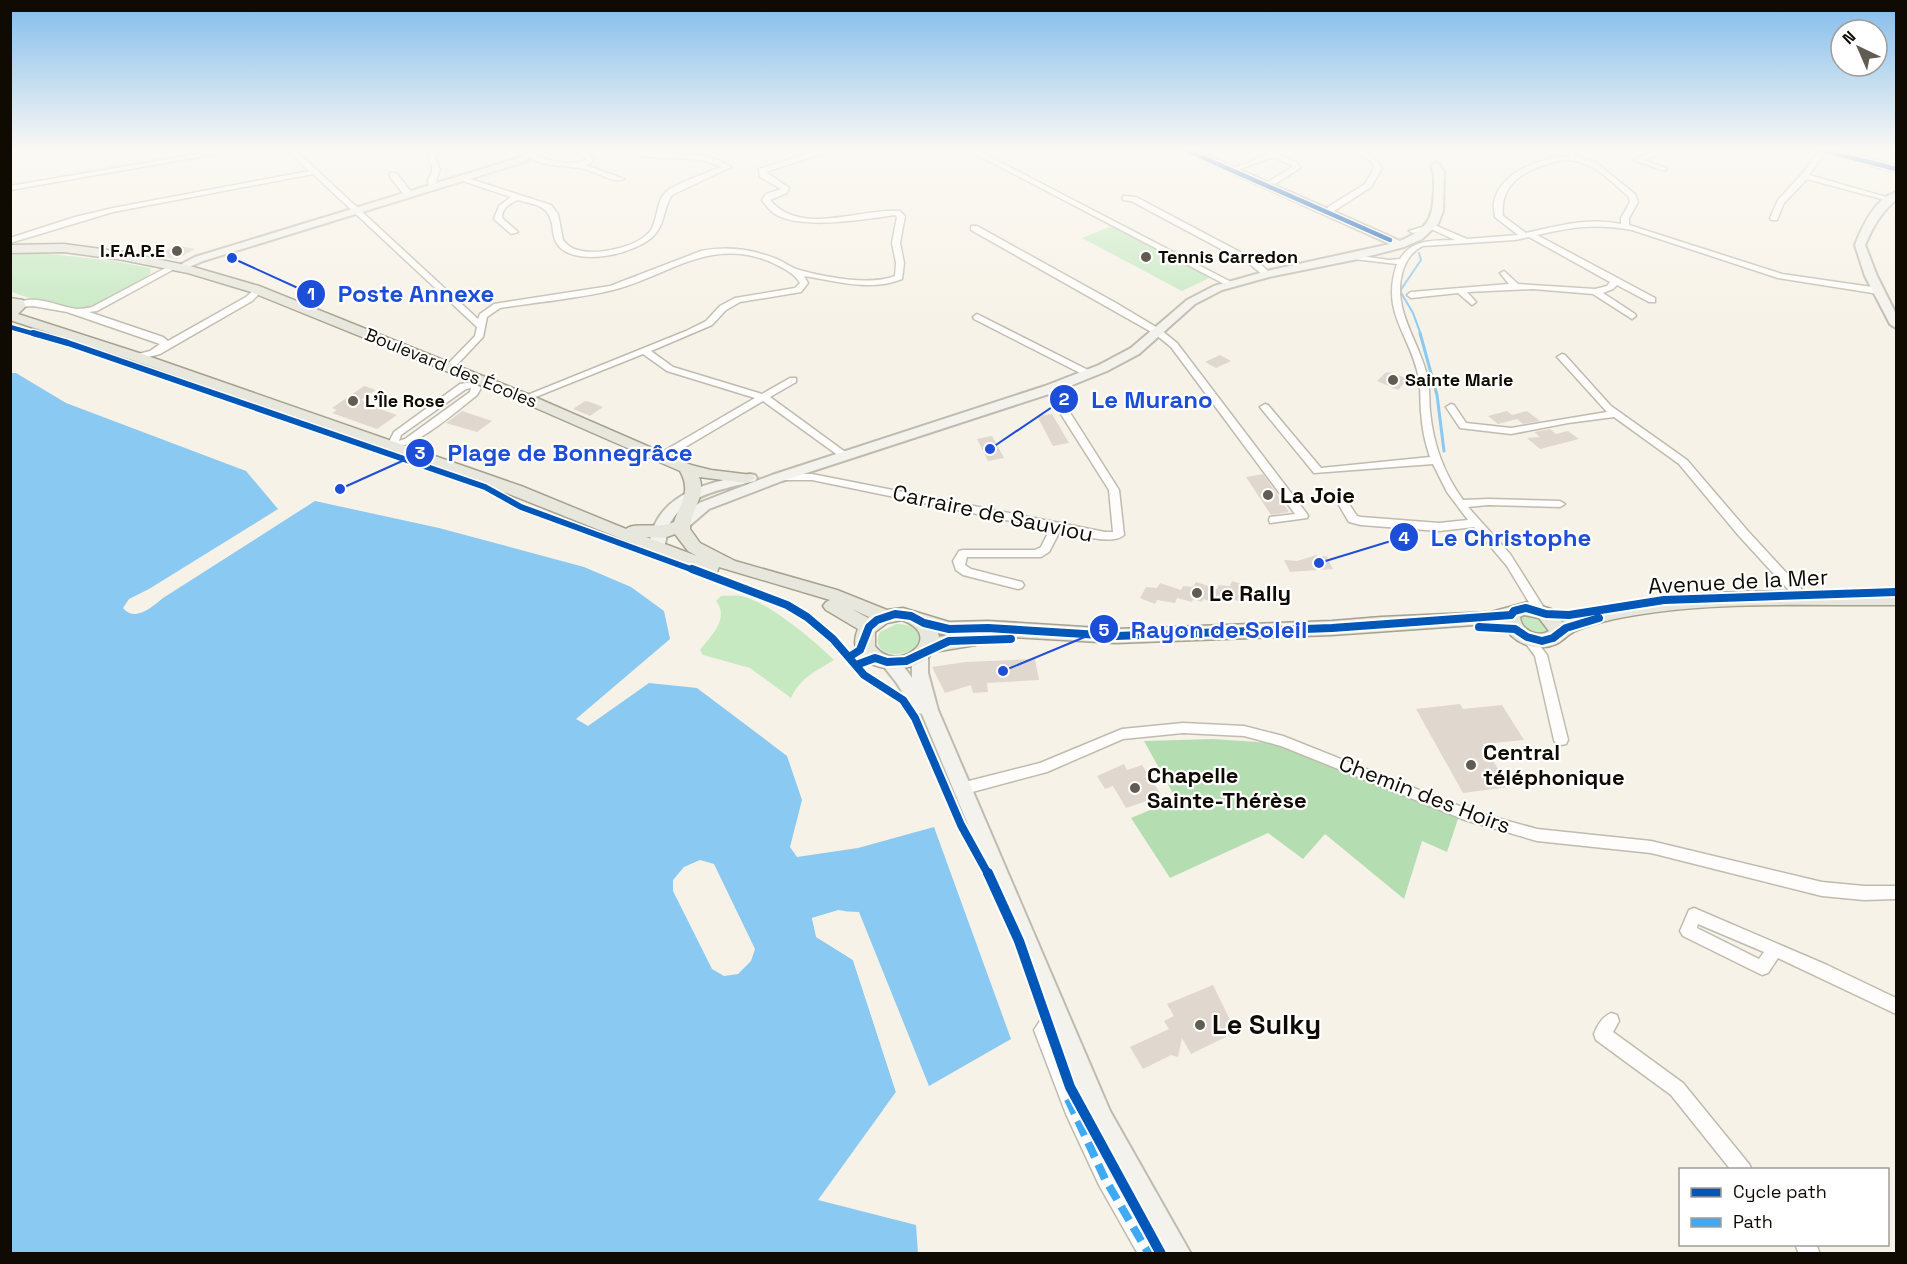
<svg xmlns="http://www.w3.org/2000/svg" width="1907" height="1264" font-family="'Space Grotesk',sans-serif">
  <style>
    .green { fill: #c6e9c2 }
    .forest { fill: #b5ddb2 }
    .water { fill: #8ac9f1 }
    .pier { fill: #f7f2e7 }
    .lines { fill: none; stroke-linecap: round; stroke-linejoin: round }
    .stream-far1 { stroke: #8ac9f1; stroke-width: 2 }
    .stream { stroke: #8ac9f1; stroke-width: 3 }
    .building { fill: #e0d7cf }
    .street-casing { stroke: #bfbbaf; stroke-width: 3 }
    .secondary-casing { stroke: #bfbbaf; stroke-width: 4 }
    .primary-casing { stroke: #a6a28e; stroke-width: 3 }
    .street { fill: #fefdfb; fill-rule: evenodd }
    .secondary { fill: #f3f2ec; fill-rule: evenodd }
    .primary { fill: #e8e7dd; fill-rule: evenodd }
    .quiet { stroke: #3fa9f5; stroke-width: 8; stroke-dasharray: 16 8; stroke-linecap: butt }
    .cycleway-far3-casing { stroke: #fff; stroke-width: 7 }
    .cycleway-far2-casing { stroke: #fff; stroke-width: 9 }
    .cycleway-far1-casing { stroke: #fff; stroke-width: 12 }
    .cycleway-casing { stroke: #fff; stroke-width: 14 }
    .cycleway-far3 { stroke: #0057b8; stroke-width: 4.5 }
    .cycleway-far2 { stroke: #0057b8; stroke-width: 6 }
    .cycleway-far1 { stroke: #0057b8; stroke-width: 8 }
    .cycleway { stroke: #0057b8; stroke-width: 10 }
    .poi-dot { fill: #615c52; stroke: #fff; stroke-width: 2 }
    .labels { text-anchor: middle; stroke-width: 4.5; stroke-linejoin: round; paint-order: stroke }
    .far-poi-label { font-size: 18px; font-weight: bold; fill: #100b02; stroke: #fff; text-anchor: start }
    .far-street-label { font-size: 18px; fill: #100b02; stroke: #fff }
    .poi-label { font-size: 22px; font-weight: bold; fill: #100b02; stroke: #fff; text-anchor: start }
    .street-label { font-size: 22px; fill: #100b02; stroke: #fff }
    .near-poi-label { font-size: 27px; font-weight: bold; fill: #100b02; stroke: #fff; text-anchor: start }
    .leader { fill: none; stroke: #1d4ed8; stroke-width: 2 }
    .callout-dot { fill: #1d4ed8; stroke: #fff; stroke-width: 2 }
    .mark-label { font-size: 18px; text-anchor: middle; font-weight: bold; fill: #fff }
    .callout-label { font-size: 24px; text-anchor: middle; font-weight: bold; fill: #1d4ed8; stroke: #fff; stroke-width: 4.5; stroke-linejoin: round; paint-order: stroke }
  </style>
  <rect width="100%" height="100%" fill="#f7f2e7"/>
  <path class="green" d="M 1112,226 L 1213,276 L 1182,291 L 1082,238 Z
    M 25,251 L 113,261 L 150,268 L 151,272 C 143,283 99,305 85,307 C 71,309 23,298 11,291 L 10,253 Z
    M 721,596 C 727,596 734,595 740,596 C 765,599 816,642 834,660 C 816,671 800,678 791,698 L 750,668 L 703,655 L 700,650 C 711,635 730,619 716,601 Z
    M 1533,609 L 1558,633 L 1534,640 L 1511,615 Z
    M 896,624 C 911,624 925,630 918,646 C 905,659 868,657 880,632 Z"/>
  <path class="forest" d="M 1213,739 L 1273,743 L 1459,816 L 1447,852 L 1422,841 L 1404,899 L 1325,834 L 1303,859 L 1268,833 L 1170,878 L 1131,818 L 1176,799 L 1144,741 Z"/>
  <path class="water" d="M 11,373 L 16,373 L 66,403 L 246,471 L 278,509 L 149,589 L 129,599 L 123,608 C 135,623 153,606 163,598 L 315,501 L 439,528 L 584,567 L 631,587 L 664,611 L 670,639 L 576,719 L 588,726 L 649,683 L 697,688 L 787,756 L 802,800 L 790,847 L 797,857 L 858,848 L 934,827 L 1011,1039 L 929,1086 L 859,912 L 838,911 L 812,918 L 817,937 L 853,960 L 896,1092 L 818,1200 L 916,1225 L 918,1253 L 11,1254 Z"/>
  <path class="pier" d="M 700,860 L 714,864 L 755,949 L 751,961 L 738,974 L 724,976 L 712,969 L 673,891 L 673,880 L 684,867 Z
    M 838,910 L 845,911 L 846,914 L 838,914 L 815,920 L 819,935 L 855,959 L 899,1092 L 886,1111 L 883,1110 L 896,1092 L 853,960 L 816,937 L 812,918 Z"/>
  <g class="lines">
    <path class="stream-far1" d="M 1419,253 L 1421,260 L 1400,291 L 1413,313 L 1421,335"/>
    <path class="stream" d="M 1420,333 L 1437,395 L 1444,451"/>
  </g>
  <path class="building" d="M 175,245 L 195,249 L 177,259 L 157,256 Z
    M 1220,355 L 1231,361 L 1216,368 L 1205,362 Z
    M 1390,372 L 1408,379 L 1398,390 L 1377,381 L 1385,373 Z
    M 364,386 L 376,390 L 361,400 L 368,402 L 365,404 L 397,415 L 377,429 L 332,413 L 337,410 L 332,408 Z
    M 585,401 L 590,402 L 603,407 L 590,416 L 573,409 Z
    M 462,411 L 492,421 L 477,432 L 446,423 Z
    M 1507,411 L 1512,415 L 1527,411 L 1540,421 L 1523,424 L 1517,419 L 1498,424 L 1488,416 Z
    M 1052,414 L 1069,443 L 1053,446 L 1037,416 Z
    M 1550,429 L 1556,434 L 1568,431 L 1579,439 L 1540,449 L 1527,438 L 1540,437 L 1534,432 Z
    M 992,436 L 1004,458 L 988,461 L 977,439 Z
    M 1263,474 L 1275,491 L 1289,512 L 1271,515 L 1246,477 Z
    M 1317,555 L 1318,557 L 1326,556 L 1333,569 L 1290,572 L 1284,560 L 1297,561 Z
    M 1232,581 L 1254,588 L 1248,601 L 1240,598 L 1238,601 L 1230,598 L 1229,601 L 1214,597 L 1212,602 L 1203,599 L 1202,602 L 1193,599 L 1192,602 L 1177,598 L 1175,603 L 1157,600 L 1155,604 L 1140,598 L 1146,587 L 1157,588 L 1160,583 L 1181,590 L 1183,586 L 1193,587 L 1196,582 L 1217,589 L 1219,585 L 1230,586 Z
    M 1035,659 L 1039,680 L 987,683 L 988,692 L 973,693 L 971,685 L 945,693 L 932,667 L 965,662 Z
    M 1460,704 L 1463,709 L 1502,705 L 1524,740 L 1483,744 L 1509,787 L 1463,793 L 1416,709 Z
    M 1124,764 L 1127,770 L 1142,765 L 1162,796 L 1126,808 L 1113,786 L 1105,789 L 1097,776 Z
    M 1213,985 L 1236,1032 L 1191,1054 L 1182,1038 L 1178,1057 L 1171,1055 L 1143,1069 L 1130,1047 L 1169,1029 L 1164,1021 L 1174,1016 L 1167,1004 Z"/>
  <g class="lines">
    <g class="street-casing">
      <path id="street" d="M 221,150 L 239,150 L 10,190 L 10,186 Z
        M 288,150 L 295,150 L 478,319 L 480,314 L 494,304 L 610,286 L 701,251 C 725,246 751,249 774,258 C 783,261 791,268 799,270 C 825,277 870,286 895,276 L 896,263 L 892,243 L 897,217 L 895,215 C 866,219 794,232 771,211 C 768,208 765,204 762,200 L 766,194 L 781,189 L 760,177 L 759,169 L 820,150 L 832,150 L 766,172 L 789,188 L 787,193 L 770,200 C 801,237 860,208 900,211 L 905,216 L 900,243 L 904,263 L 902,279 C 870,292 836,281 804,276 L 808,283 L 801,292 L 740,302 L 726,310 L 712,325 L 651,351 L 673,367 L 762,394 L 790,378 L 796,378 L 796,382 L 770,397 L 848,454 L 847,456 L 839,456 L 763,401 L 665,459 L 657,459 L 657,455 L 755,398 L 667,371 L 643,354 L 528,400 L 525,401 L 520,398 L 686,331 L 706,321 L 720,306 L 735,298 L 795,288 L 800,283 C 795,273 781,267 771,262 C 709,236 669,276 613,290 C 576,299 537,302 500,308 L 487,317 L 483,337 L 452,370 L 449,371 L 444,368 L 475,336 L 477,327 L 313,174 L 113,212 L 10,243 L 10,238 L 75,217 L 113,208 L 309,171 Z
        M 435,150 L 443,150 L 435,157 L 440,170 L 436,180 L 437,187 L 433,189 L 429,187 L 428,180 C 435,170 432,166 428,156 Z
        M 574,150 L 582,150 L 593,158 L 594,159 L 590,163 L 586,165 L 624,179 C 615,184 598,173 588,170 C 568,164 547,169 529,157 L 532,155 C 550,160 569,168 587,159 Z
        M 626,150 L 704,156 L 718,160 L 731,167 L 672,195 C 664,206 665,222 656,233 C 640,254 571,270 556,242 C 553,237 553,229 552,224 C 548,204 534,205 518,200 C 509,204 502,208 502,218 L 518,232 L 511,234 L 494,219 L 499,206 L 511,197 L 457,179 L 464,177 L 551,205 L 558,214 L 563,240 C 567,245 572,249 578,250 C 597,256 639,247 651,230 C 658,219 656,200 667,191 C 675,184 709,172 721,167 C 692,151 656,165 626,150 Z
        M 968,150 L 977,150 L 1235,284 L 1228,286 Z
        M 1279,150 L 1289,150 L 1279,155 L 1297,163 L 1300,168 L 1275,184 L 1268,182 L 1292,167 L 1292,165 L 1273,157 L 1235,171 L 1229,170 Z
        M 1351,150 C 1364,150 1376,156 1382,168 L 1371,187 L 1334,211 L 1328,211 L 1328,207 L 1365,184 L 1374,168 L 1372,162 Z
        M 1566,150 L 1573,150 L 1578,157 L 1595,162 L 1635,194 L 1638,202 L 1629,218 L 1629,225 L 1782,274 L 1879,288 L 1883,291 L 1879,294 L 1778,278 L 1632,230 C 1596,223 1572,227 1537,235 L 1655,298 L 1655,302 L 1649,302 L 1617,285 L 1613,289 L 1603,293 L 1635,314 L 1636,316 L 1632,319 L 1593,294 L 1533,289 L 1467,292 L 1476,302 L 1472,305 L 1458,293 L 1411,298 L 1407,295 L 1411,292 L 1509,284 L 1500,273 L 1504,271 L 1518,284 L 1595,289 L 1607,286 L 1610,282 L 1529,237 L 1515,240 L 1423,246 C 1412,251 1407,259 1403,270 C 1391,308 1418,339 1427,375 C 1430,387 1429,399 1430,411 C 1433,444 1444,474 1463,500 L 1488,499 L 1560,501 L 1565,504 L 1560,507 L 1488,505 L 1468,507 L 1510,554 L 1546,611 L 1540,615 L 1536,614 L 1507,566 L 1474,527 L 1439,531 L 1361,525 L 1349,522 L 1334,497 L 1335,495 L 1343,495 L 1357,516 L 1361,517 L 1439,523 L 1468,520 L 1447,492 L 1433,464 L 1314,473 L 1260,407 L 1265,404 L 1268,405 L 1321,468 L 1430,457 C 1425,443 1422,428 1421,412 C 1420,401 1421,390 1419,379 C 1411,334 1380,314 1397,264 L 1354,259 L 1350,257 L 1354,255 L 1389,260 L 1400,259 C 1413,238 1434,241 1455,240 L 1431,229 L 1413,233 L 1409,231 L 1432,224 L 1467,239 L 1518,235 L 1495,217 C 1495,213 1493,207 1494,203 C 1499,171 1544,157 1571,156 ZM 1564,160 C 1593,160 1608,179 1629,197 L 1630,202 L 1621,218 L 1621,224 C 1588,217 1558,226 1526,233 L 1503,216 C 1499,179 1533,166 1564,160 Z
        M 1657,150 L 1667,150 L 1644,160 L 1666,168 L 1666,170 L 1662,170 L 1634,160 Z
        M 1820,150 L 1826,151 L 1809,175 L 1893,199 L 1889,201 L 1807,179 L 1784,203 L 1777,220 L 1771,220 L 1770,218 L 1778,200 L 1802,174 Z
        M 390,173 L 396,173 L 412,193 L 412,197 L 406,197 L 390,177 Z
        M 1123,196 L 1136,197 L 1257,261 L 1271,274 L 1264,276 L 1251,265 L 1131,201 L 1123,200 Z
        M 971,226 L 977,226 L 1116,303 L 1161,330 L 1177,343 L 1307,514 L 1308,516 L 1307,518 L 1270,523 L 1269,520 L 1270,517 L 1295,514 L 1171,347 L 1155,334 L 971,230 Z
        M 173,264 L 177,266 L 176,268 L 97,311 L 89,312 L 163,337 L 168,341 L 246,297 L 256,288 L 263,290 L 252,301 L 160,354 L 137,360 L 134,359 L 134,355 L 150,351 L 160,344 L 67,312 L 33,306 L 20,307 L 16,304 C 33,293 59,307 77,309 C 82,309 87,308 92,307 Z
        M 977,314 L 1092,372 L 1094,374 L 1089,377 L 1086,376 L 974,319 L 973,317 Z
        M 1562,354 L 1565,355 L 1611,406 L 1687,460 L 1747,530 L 1803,591 L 1805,594 L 1803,597 L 1795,597 L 1739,536 L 1679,464 L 1614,417 L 1568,423 L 1511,434 L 1460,428 L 1446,407 L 1451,404 L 1454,405 L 1466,423 L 1511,428 L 1607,412 L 1559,359 L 1557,357 Z
        M 473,382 L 481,388 L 477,395 C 458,410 412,451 388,448 L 387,446 L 394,432 L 460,384 ZM 471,388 L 470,392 L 405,439 L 399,441 L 401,435 L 466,389 Z
        M 1050,386 L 1055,389 L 1119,490 L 1124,535 C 1112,546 1076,534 1060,531 L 1049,552 L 1041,557 L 967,557 L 965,565 L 971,569 L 1022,582 L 1024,585 L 1022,588 L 1018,589 L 963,575 L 956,570 L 953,561 L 959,551 L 963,550 L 1035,550 L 1041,547 L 1050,529 L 812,480 L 778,480 L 773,477 L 778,474 L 812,474 L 1105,532 L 1113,532 L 1109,490 L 1045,389 Z
        M 1527,633 L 1531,634 L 1547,655 L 1568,740 L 1566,744 L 1561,745 L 1556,744 L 1554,740 L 1535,656 L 1521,637 Z
        M 1183,723 L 1244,726 L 1283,736 L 1472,811 L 1537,829 L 1651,841 L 1822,882 L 1864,886 L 1896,886 L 1896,899 L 1864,900 L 1822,896 L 1651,853 L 1537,841 L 1465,820 L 1281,746 L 1244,736 L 1183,733 L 1123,739 L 1047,772 L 961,795 L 956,793 L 954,789 L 956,785 L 961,783 L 1040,763 L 1122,729 Z
        M 1694,908 L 1827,965 L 1896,998 L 1896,1014 L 1778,958 L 1768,973 L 1762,975 L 1683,936 L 1680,931 L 1689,910 ZM 1698,924 L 1764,952 L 1759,959 L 1697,928 Z
        M 1057,1002 L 1063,1004 L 1065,1010 L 1051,1032 L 1079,1104 L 1111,1173 L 1158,1254 L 1138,1254 L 1099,1185 L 1066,1114 L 1034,1030 L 1051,1004 Z
        M 1611,1013 L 1617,1015 L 1619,1021 L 1613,1032 L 1683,1083 L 1749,1164 L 1752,1170 L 1731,1170 L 1671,1095 L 1596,1040 L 1594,1034 C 1597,1026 1602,1017 1611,1013 Z
        M 1795,1244 L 1816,1244 L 1820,1254 L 1799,1254 Z"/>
    </g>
    <g class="secondary-casing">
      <path id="secondary" d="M 536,150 L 549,150 L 518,164 L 203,261 L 180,271 L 174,268 L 195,257 L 512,160 Z
        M 1182,150 L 1195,150 L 1400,241 C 1428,229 1433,219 1434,190 C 1434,181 1435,174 1431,166 L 1436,163 L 1439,164 L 1444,172 L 1443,211 L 1438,224 L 1422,239 L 1404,247 L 1358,259 L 1269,277 L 1222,290 L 1195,304 L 1139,354 L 1107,371 L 1055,392 L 782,481 L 709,509 L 687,528 L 677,528 L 675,525 L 677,522 L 699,503 L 772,475 L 1045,386 L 1099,365 L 1131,348 L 1187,300 L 1214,286 L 1267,271 L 1390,244 Z
        M 1818,150 L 1835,150 L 1896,166 L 1896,172 Z
        M 1896,192 L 1896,200 C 1881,212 1873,227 1865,245 L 1877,276 L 1896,314 L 1896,328 L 1890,324 L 1865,276 L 1855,245 C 1863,225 1874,200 1896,192 Z
        M 750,474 L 755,475 L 757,478 L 755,481 C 728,488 688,494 672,520 C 665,530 668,541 662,551 L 652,551 C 648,543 651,532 655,524 C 672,489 715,482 750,474 Z
        M 920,650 L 926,652 L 928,656 L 928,673 L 938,710 L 1110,1111 L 1191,1254 L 1163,1254 L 1094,1127 L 922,714 L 915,712 L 896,682 L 881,663 L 883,658 C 896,654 905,668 912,678 L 912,656 L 914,652 Z"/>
    </g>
    <g class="primary-casing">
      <path id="primary" d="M 64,244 L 123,252 L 190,266 L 259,286 L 530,395 L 691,465 L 711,470 L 752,475 L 755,478 L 747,483 L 699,477 C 707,496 690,510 690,529 L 700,543 L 735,561 L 837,590 L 887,610 L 903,608 L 949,622 L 988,621 L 1116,629 L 1332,621 L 1381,617 L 1491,612 L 1528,602 L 1551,609 L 1562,622 C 1656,585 1796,590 1896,593 L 1896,605 C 1803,606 1707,600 1614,619 C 1601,622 1587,626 1575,631 C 1568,634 1563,641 1556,644 C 1536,653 1511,643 1503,623 L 1332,635 L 1116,643 L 975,635 L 979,640 L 976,645 L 933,652 C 911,682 840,670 858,629 L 826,610 L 823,606 L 826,602 L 830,600 L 719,567 L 717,572 L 705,572 L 509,494 L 132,360 L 10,320 L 10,298 L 23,300 L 26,306 L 18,314 L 142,354 L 521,486 L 626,529 C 635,521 657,530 674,522 C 680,503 692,492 680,471 L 520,401 L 251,292 L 188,273 L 123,260 L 64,252 L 10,253 L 10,245 ZM 675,534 L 688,551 L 697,556 L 646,537 L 664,538 ZM 852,609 L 869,617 L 868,618 ZM 1524,615 L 1539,618 L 1549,631 C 1537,638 1521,630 1520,617 ZM 902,620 C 948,637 896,675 875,646 L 875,632 L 887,623 ZM 938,633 L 947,635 L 939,637 Z"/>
    </g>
    <use href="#street" class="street"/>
    <use href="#secondary" class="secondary"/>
    <use href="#primary" class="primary"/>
    <path class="quiet" d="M 1068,1099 L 1105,1179 L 1149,1254"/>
    <g class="cycleway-far3-casing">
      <path id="cycleway-far3" d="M 1186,150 L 1390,240
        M 1822,150 L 1896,169
        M 10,327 L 38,335"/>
    </g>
    <g class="cycleway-far2-casing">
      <path id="cycleway-far2" d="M 33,333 L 68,343 L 485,487 L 521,507 L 696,571"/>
    </g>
    <g class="cycleway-far1-casing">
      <path id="cycleway-far1" d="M 692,569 L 787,605 L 807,617 L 833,639 L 864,675 L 903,700 L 915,718 L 961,825 L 988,874
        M 1479,627 L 1515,629 L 1527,637 L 1542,641 L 1553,638 L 1566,628 L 1599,618
        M 849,657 L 860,650 L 869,627 L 877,620 L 895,614 L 911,616 L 924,623 L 949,629 L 988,628 L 1116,636 L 1332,628 L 1511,615 L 1514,611 L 1526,608 L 1546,614 L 1569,615 L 1664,600 L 1896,592
        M 856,665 L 875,658 L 887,662 L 906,661 L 949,641 L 1011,639"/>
    </g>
    <g class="cycleway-casing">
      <path id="cycleway" d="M 988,873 L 1019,941 L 1070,1087 L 1161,1254"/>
    </g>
    <use href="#cycleway-far3" class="cycleway-far3"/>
    <use href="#cycleway-far2" class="cycleway-far2"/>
    <use href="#cycleway-far1" class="cycleway-far1"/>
    <use href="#cycleway" class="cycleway"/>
  </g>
  <linearGradient id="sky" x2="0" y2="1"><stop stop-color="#82bcec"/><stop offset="0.46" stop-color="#fbf9f4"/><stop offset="1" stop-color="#fbf9f4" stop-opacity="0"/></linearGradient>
  <rect width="1907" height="327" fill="url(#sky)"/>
  <g class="poi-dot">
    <circle cx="177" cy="251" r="6"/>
    <circle cx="1146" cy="257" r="6"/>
    <circle cx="1393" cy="380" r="6"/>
    <circle cx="353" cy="401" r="6"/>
    <circle cx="1268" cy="495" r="6"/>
    <circle cx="1197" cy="593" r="6"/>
    <circle cx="1471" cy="765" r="6"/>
    <circle cx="1135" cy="788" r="6"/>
    <circle cx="1200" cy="1025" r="6"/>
  </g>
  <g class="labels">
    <g class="far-poi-label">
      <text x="165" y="257" text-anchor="end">I.F.A.P.E</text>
      <text x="1158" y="263">Tennis Carredon</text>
      <text x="1405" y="386">Sainte Marie</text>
      <text x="365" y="407">L'Île Rose</text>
    </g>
    <g class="far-street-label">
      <text transform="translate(451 368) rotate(22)" y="6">Boulevard des Écoles</text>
    </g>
    <g class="poi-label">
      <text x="1280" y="503">La Joie</text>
      <text x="1209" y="601">Le Rally</text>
      <text x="1483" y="760">Central<tspan x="1483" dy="25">téléphonique</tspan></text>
      <text x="1147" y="783">Chapelle<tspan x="1147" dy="25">Sainte-Thérèse</tspan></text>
    </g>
    <g class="street-label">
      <text transform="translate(993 513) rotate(12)" y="8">Carraire de Sauviou</text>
      <text transform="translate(1738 581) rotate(-3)" y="8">Avenue de la Mer</text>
      <text transform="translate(1425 794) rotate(21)" y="8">Chemin des Hoirs</text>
    </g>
    <g class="near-poi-label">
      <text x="1212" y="1034">Le Sulky</text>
    </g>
  </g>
  <path class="leader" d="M232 258L311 294M990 449L1064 399M340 489L420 453M1319 563L1404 537M1003 671L1104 629"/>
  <g class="callout-dot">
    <circle cx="232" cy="258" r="6"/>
    <circle cx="990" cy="449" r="6"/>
    <circle cx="340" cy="489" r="6"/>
    <circle cx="1319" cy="563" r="6"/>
    <circle cx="1003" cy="671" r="6"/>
    <circle cx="311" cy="294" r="15"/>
    <circle cx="1064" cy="399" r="15"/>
    <circle cx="420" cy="453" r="15"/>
    <circle cx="1404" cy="537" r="15"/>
    <circle cx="1104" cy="629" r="15"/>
  </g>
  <g class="mark-label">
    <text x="311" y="300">1</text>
    <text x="1064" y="405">2</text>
    <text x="420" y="459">3</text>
    <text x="1404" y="544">4</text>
    <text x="1104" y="636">5</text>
  </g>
  <g class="callout-label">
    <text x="416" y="302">Poste Annexe</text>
    <text x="1152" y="408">Le Murano</text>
    <text x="570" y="461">Plage de Bonnegrâce</text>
    <text x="1511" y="546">Le Christophe</text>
    <text x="1219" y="638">Rayon de Soleil</text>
  </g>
  <rect width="1907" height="1264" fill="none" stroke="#100b02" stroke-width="24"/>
  <rect x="1679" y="1168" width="210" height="78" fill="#ffffff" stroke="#9f9d9a" stroke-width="1.5"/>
  <rect x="1691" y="1188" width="30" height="9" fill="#0057b8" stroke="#9f9d9a" stroke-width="1.5"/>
  <text x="1733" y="1198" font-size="18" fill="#100b02">Cycle path</text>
  <rect x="1691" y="1218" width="30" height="9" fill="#3fa9f5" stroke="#9f9d9a" stroke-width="1.5"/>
  <text x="1733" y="1228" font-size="18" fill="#100b02">Path</text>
  <g transform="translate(1859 48) rotate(316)"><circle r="28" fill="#ffffff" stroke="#9f9d9a" stroke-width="1.5"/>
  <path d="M0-4.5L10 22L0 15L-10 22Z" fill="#615c52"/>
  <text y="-9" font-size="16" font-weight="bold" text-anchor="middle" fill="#100b02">N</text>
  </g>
</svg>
